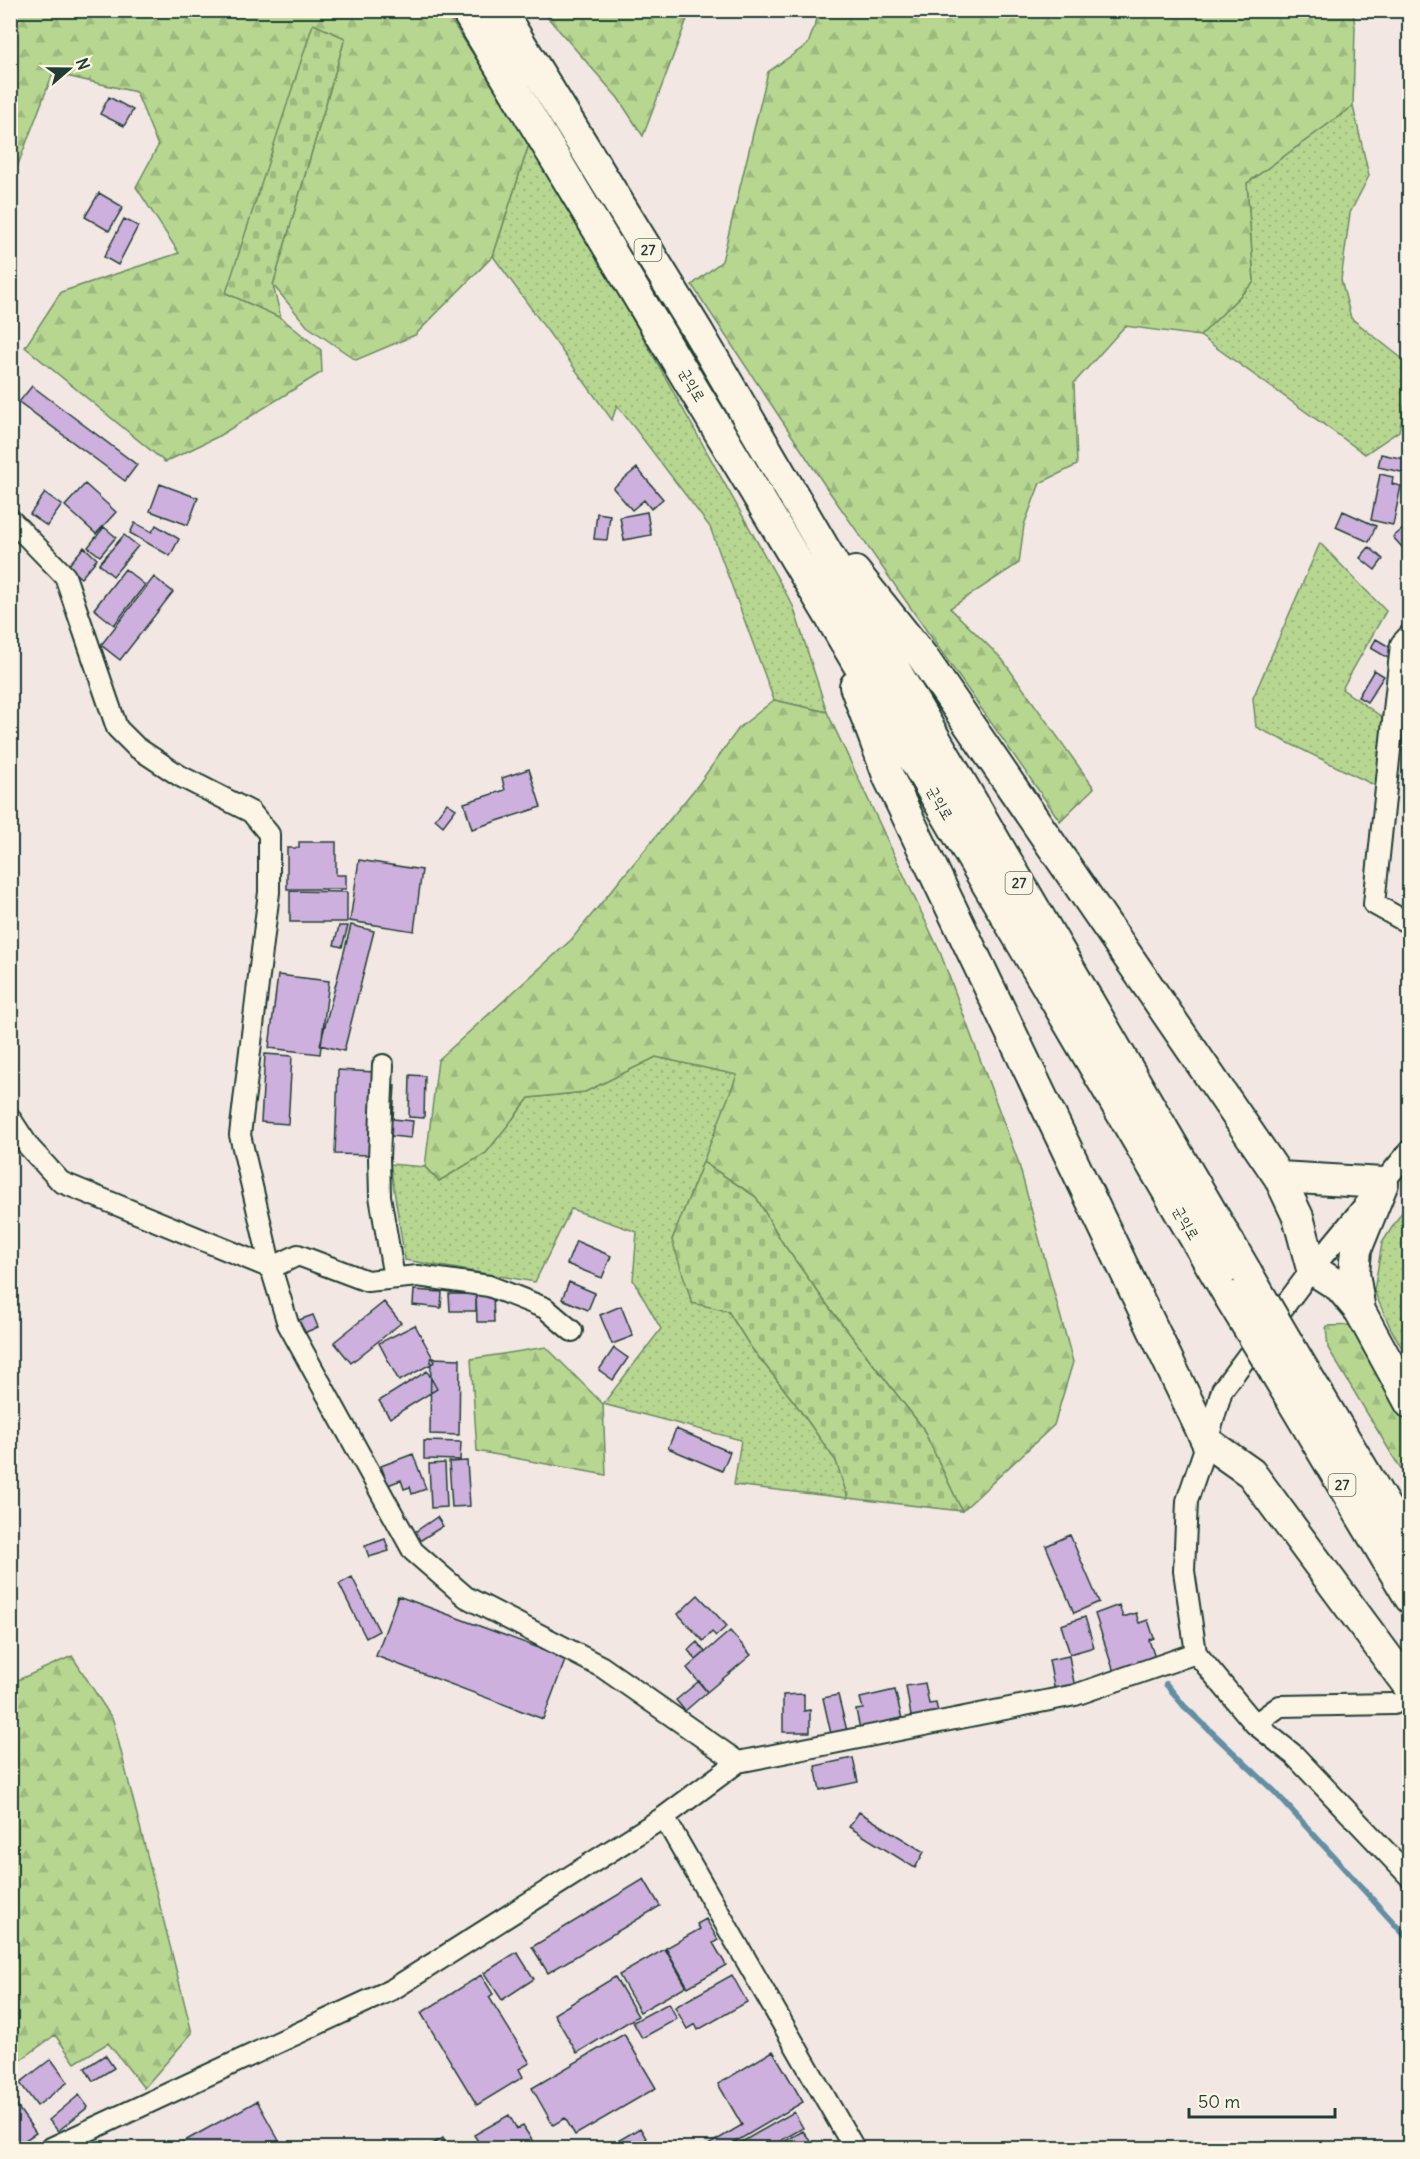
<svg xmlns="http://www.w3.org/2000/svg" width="1420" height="2159" font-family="Delius,'Poor Story',sans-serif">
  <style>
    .green { fill: url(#green-dots); stroke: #6b8a62; stroke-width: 1.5 }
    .forest { fill: url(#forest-firs); stroke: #6b8a62; stroke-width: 1.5 }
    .cemetery { fill: url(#cemetery-stones); stroke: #6b8a62; stroke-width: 1.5 }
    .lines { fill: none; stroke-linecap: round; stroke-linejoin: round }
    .stream { stroke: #638fa4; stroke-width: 6 }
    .building { fill: #cdb0dd; stroke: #1f3d34; stroke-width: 1.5 }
    .minor-tunnel { stroke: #c9c5c0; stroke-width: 20; stroke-dasharray: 20 10; stroke-linecap: butt }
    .minor-casing { stroke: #1f3d34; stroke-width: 24 }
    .highway-casing { stroke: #1f3d34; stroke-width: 34 }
    .minor { stroke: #fcf5e5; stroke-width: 20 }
    .highway { stroke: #fcf5e5; stroke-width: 30 }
    .highway-bridge-casing { stroke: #1f3d34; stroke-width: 34; stroke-linecap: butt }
    .highway-bridge { stroke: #fcf5e5; stroke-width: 30 }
    .labels { text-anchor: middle; stroke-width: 4.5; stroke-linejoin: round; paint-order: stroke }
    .shield { fill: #fcf5e5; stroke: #617469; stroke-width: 1.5 }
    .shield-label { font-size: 14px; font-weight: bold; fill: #1f3d34 }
    .street-label { font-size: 15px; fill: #1f3d34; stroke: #fcf5e5 }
  </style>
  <defs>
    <pattern id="green-dots" width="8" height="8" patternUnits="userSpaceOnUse" patternTransform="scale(1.5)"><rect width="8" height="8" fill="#b7d791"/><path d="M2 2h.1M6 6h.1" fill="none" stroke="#9db97e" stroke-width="1.8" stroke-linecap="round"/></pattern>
    <pattern id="forest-firs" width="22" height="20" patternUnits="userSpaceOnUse" patternTransform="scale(1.5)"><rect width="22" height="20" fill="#b7d791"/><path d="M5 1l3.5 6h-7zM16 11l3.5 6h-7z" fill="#9db97e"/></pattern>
    <pattern id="cemetery-stones" width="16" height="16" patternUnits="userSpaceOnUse" patternTransform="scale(1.5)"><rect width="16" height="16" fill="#b7d791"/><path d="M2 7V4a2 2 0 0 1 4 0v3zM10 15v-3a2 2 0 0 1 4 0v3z" fill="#9db97e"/></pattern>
  </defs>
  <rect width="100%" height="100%" fill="#f3e7e3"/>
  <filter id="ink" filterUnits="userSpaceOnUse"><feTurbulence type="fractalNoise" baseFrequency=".0167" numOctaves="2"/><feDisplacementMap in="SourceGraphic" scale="12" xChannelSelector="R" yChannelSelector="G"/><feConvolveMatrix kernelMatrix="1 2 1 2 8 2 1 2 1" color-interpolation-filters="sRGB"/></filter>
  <g filter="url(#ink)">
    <path class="green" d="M 1353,106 L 1369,176 L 1350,213 L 1341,280 L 1351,318 L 1409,364 L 1409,386 L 1399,431 L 1365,454 L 1200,336 L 1254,282 L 1247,183 Z
      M 530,141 L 636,325 L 793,606 L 827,712 L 774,700 L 710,527 L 617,405 L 612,420 L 493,256 Z
      M 1320,543 L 1386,611 L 1342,689 L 1382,717 L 1378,787 L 1256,727 L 1253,698 Z
      M 656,1057 L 738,1075 L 672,1240 L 728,1311 L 750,1346 L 795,1403 L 836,1461 L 848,1498 L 734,1485 L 741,1440 L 603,1404 L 661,1329 L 633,1280 L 637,1232 L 571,1209 L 535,1282 L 405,1260 L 390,1164 L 425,1167 L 439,1181 L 486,1153 L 529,1098 L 585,1092 Z
      M 1409,1201 L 1409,1360 L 1391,1329 L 1374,1291 L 1382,1243 Z"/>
    <path class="forest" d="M 11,11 L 445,11 L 530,141 L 493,256 L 415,335 L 356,360 L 307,326 L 273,285 L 345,38 L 226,293 L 281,318 L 321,350 L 322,372 L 217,437 L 165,462 L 25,347 L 61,292 L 179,253 L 136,187 L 158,146 L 136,92 L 53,73 L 11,183 Z
      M 542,11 L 690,11 L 643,136 L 618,98 Z
      M 820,11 L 1353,11 L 1355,27 L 1353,106 L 1247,183 L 1254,282 L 1200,336 L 1125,326 L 1074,383 L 1077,465 L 1040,483 L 1024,525 L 1019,563 L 950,608 L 1002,659 L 1094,788 L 1060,821 L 826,487 L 692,285 L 722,261 L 768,72 L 808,44 Z
      M 774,700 L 827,712 L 940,952 L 1018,1161 L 1073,1362 L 1054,1425 L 962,1511 L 922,1427 L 828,1306 L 782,1242 L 756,1197 L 703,1162 L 737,1075 L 656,1057 L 585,1092 L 529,1098 L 486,1153 L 439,1181 L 425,1167 L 438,1060 L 571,940 L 698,785 L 739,728 Z
      M 1358,1325 L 1409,1410 L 1409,1483 L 1328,1348 L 1326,1326 Z
      M 546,1347 L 603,1404 L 606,1475 L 477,1451 L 471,1359 Z
      M 72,1656 L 113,1720 L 192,2033 L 144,2088 L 108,2043 L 75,2063 L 55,2035 L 11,2067 L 11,1683 Z"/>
    <path class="cemetery" d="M 313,24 L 345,38 L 273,285 L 281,318 L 226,293 Z
      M 703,1162 L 756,1197 L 782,1242 L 828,1306 L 922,1427 L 962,1511 L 848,1498 L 836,1461 L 795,1403 L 750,1346 L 728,1311 L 692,1303 L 672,1240 Z"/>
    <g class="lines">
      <path class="stream" d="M 1166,1684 L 1184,1706 L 1275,1792 L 1410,1941"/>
    </g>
    <path class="building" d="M 109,97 L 133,110 L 124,126 L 100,114 Z
      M 99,193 L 123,207 L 109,231 L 85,217 Z
      M 124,219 L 138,226 L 118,265 L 104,257 Z
      M 32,386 L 137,465 L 125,481 L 19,402 Z
      M 1381,454 L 1409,460 L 1406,473 L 1378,467 Z
      M 637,468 L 663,499 L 651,509 L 644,500 L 632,510 L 613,488 Z
      M 1380,474 L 1393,477 L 1392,484 L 1401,486 L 1393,525 L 1371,520 Z
      M 85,484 L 116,512 L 96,534 L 65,506 Z
      M 160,484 L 198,498 L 188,525 L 150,511 Z
      M 45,493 L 62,505 L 47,526 L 30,514 Z
      M 1343,511 L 1376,526 L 1369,542 L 1336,527 Z
      M 647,512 L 651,535 L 624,540 L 620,517 Z
      M 597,513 L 610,515 L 607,540 L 594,539 Z
      M 135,523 L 152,532 L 156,525 L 179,539 L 170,556 L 130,533 Z
      M 1410,523 L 1410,556 L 1393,537 Z
      M 104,527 L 116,537 L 100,556 L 88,547 Z
      M 124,535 L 138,546 L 113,576 L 99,564 Z
      M 84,547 L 97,559 L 81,578 L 67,567 Z
      M 1369,547 L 1383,559 L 1375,570 L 1360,558 Z
      M 125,569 L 145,585 L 114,625 L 94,609 Z
      M 154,577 L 173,592 L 120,660 L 101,645 Z
      M 1376,639 L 1393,649 L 1388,658 L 1371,648 Z
      M 1374,670 L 1384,676 L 1367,702 L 1358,697 Z
      M 529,769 L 541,807 L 472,829 L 464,803 L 505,790 L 502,778 Z
      M 447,803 L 456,809 L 443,826 L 435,819 Z
      M 299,842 L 336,842 L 336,875 L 346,875 L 346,889 L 287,889 L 287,848 L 299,848 Z
      M 359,860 L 422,870 L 414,931 L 350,921 Z
      M 290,891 L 347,892 L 347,922 L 290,922 Z
      M 351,925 L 374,931 L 344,1051 L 320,1045 Z
      M 339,926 L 348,926 L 342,947 L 334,945 Z
      M 278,975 L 329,981 L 320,1054 L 269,1048 Z
      M 265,1054 L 292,1056 L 288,1124 L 261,1122 Z
      M 338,1070 L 375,1072 L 372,1155 L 335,1154 Z
      M 410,1075 L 425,1076 L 424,1118 L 409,1117 Z
      M 385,1084 L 395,1085 L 393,1119 L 413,1121 L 411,1138 L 381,1135 Z
      M 576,1241 L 611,1256 L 602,1278 L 567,1264 Z
      M 569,1282 L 595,1293 L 588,1310 L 562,1299 Z
      M 414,1290 L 442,1292 L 441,1308 L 413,1305 Z
      M 449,1294 L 476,1294 L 476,1311 L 450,1311 Z
      M 476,1294 L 493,1294 L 494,1322 L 477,1322 Z
      M 384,1302 L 401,1323 L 351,1363 L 334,1342 Z
      M 621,1306 L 633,1336 L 612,1344 L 600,1315 Z
      M 313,1315 L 318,1327 L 304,1333 L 299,1320 Z
      M 415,1325 L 435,1362 L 399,1381 L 379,1343 Z
      M 614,1348 L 628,1358 L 613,1380 L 599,1370 Z
      M 431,1358 L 460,1359 L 459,1435 L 430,1434 Z
      M 427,1371 L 437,1389 L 390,1418 L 379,1401 Z
      M 676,1429 L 730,1452 L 722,1471 L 668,1448 Z
      M 424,1441 L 461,1442 L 460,1460 L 424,1459 Z
      M 413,1454 L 426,1489 L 412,1494 L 410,1487 L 404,1489 L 401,1480 L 388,1485 L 381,1466 Z
      M 467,1461 L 470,1506 L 452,1507 L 449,1462 Z
      M 445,1463 L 447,1507 L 431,1508 L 429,1464 Z
      M 437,1517 L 443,1526 L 418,1542 L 412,1534 Z
      M 1070,1535 L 1099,1602 L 1074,1613 L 1046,1546 Z
      M 385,1539 L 389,1551 L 369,1557 L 365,1546 Z
      M 352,1577 L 379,1631 L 366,1638 L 339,1584 Z
      M 698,1595 L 727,1626 L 716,1636 L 712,1632 L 703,1641 L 678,1614 Z
      M 398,1596 L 566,1658 L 543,1719 L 376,1656 Z
      M 1119,1605 L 1123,1617 L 1136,1613 L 1139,1623 L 1148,1620 L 1154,1638 L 1149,1640 L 1155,1658 L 1114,1672 L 1095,1614 Z
      M 1085,1617 L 1094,1647 L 1070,1654 L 1061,1625 Z
      M 730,1631 L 751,1655 L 707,1692 L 687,1668 Z
      M 697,1642 L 705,1652 L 696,1660 L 688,1650 Z
      M 1069,1656 L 1075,1688 L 1055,1692 L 1049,1660 Z
      M 699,1681 L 707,1692 L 685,1711 L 676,1700 Z
      M 925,1683 L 929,1704 L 936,1703 L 939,1717 L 912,1722 L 906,1686 Z
      M 895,1690 L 902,1719 L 860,1729 L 856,1710 L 863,1709 L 860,1698 Z
      M 804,1694 L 804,1711 L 810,1710 L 810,1732 L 783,1732 L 783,1695 Z
      M 838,1695 L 847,1731 L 831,1734 L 823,1698 Z
      M 853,1758 L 858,1782 L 820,1790 L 815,1766 Z
      M 859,1812 L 924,1852 L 915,1868 L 849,1827 Z
      M 644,1879 L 660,1906 L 548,1973 L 532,1947 Z
      M 706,1919 L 718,1940 L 713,1943 L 726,1965 L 688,1987 L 666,1948 L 700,1929 L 697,1924 Z
      M 665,1949 L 686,1986 L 640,2012 L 619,1975 Z
      M 517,1952 L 534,1979 L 502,2000 L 484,1973 Z
      M 481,1975 L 493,1994 L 489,1997 L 530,2063 L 519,2069 L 523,2077 L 477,2105 L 421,2013 Z
      M 732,1975 L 747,2002 L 698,2030 L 695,2024 L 687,2029 L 675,2007 Z
      M 615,1977 L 638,2016 L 577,2053 L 554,2014 Z
      M 669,2003 L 677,2019 L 642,2038 L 633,2022 Z
      M 624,2034 L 656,2088 L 575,2135 L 565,2118 L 553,2125 L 532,2088 Z
      M 773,2051 L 803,2102 L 725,2148 L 710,2148 L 708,2145 L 742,2125 L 718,2084 Z
      M 105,2055 L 114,2068 L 93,2081 L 85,2068 Z
      M 51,2059 L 68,2082 L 37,2106 L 20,2083 Z
      M 79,2095 L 88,2107 L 58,2131 L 49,2120 Z
      M 257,2101 L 283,2148 L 172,2148 Z
      M 14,2102 L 36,2133 L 13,2148 L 10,2144 L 10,2104 Z
      M 794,2112 L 803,2128 L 768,2148 L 731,2148 Z
      M 509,2115 L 517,2129 L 523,2126 L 537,2148 L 482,2148 L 474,2135 Z
      M 640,2128 L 652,2148 L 606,2148 Z
      M 803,2131 L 816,2148 L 773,2148 Z
      M 443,2138 L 448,2148 L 425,2148 Z"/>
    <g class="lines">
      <path class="minor-tunnel" d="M 1394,1704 L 1410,1705"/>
      <g class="minor-casing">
        <path id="minor" d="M 10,519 L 65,576 L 117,728 L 136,747 L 180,776 L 251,812 L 269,834 L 269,892 L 240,1135 L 271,1268 L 288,1324 L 413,1551 L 466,1597 L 602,1667 L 738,1762 L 1075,1695 L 1196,1653
          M 1410,634 L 1401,644 L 1374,904 L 1410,924
          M 383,1065 L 379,1158 L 380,1196 L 394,1278
          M 10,1118 L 29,1147 L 61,1182 L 271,1268 L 298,1255 L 367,1281 L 418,1276 L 489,1286 L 545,1308 L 572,1331
          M 1410,1150 L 1312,1269 L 1222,1390 L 1207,1442 L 1187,1501 L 1184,1571 L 1196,1653 L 1255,1724 L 1294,1755 L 1410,1877
          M 1255,1724 L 1280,1706 L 1394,1704
          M 664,1817 L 854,2148
          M 51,2148 L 393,1989 L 664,1817 L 738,1762"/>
      </g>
      <g class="highway-casing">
        <path id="highway" d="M 466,10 L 828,613 L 1229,1296
          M 500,10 L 698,332 L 1247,1273
          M 855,572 L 922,656 L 1279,1177 L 1298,1217 L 1312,1269 L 1340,1287 L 1360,1311 L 1410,1403
          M 855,686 L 889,778 L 1207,1442 L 1251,1473 L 1410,1688
          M 1279,1177 L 1383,1183 L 1356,1250 L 1354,1273 L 1360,1311
          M 1293,1352 L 1410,1548
          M 1275,1372 L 1410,1598"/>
      </g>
      <use href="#minor" class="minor"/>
      <use href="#highway" class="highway"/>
      <g class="highway-bridge-casing">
        <path id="highway-bridge" d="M 1247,1273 L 1293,1352
          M 1229,1296 L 1275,1372"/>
      </g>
      <use href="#highway-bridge" class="highway-bridge"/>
    </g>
  </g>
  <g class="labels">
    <g class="shield">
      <rect x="634.5" y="239" width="27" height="22" rx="4.5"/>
      <rect x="1005.5" y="872" width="27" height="22" rx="4.5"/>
      <rect x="1328.5" y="1474" width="27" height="22" rx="4.5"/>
    </g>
    <g class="shield-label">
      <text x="648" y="255">27</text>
      <text x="1019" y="888">27</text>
      <text x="1342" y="1490">27</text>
    </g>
    <g class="street-label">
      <text transform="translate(692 385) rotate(59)" y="5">군익로</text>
      <text transform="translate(940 803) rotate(60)" y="5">군익로</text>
      <text transform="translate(1186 1223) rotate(60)" y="5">군익로</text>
    </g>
  </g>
  <rect width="1420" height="2159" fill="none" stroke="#fcf5e5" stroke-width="36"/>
  <rect x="18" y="18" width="1384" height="2123" fill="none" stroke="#1f3d34" stroke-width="2" filter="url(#ink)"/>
  <g transform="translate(69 69) rotate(70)" stroke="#fcf5e5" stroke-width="4.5" paint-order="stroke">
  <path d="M0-4.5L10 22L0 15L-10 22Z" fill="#1f3d34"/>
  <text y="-9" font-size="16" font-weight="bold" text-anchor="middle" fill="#1f3d34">N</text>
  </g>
  <path d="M1189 2108v9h146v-9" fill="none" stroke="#1f3d34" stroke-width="3"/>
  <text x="1198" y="2108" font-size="18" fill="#1f3d34" stroke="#fcf5e5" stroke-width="4.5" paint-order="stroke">50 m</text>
</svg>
